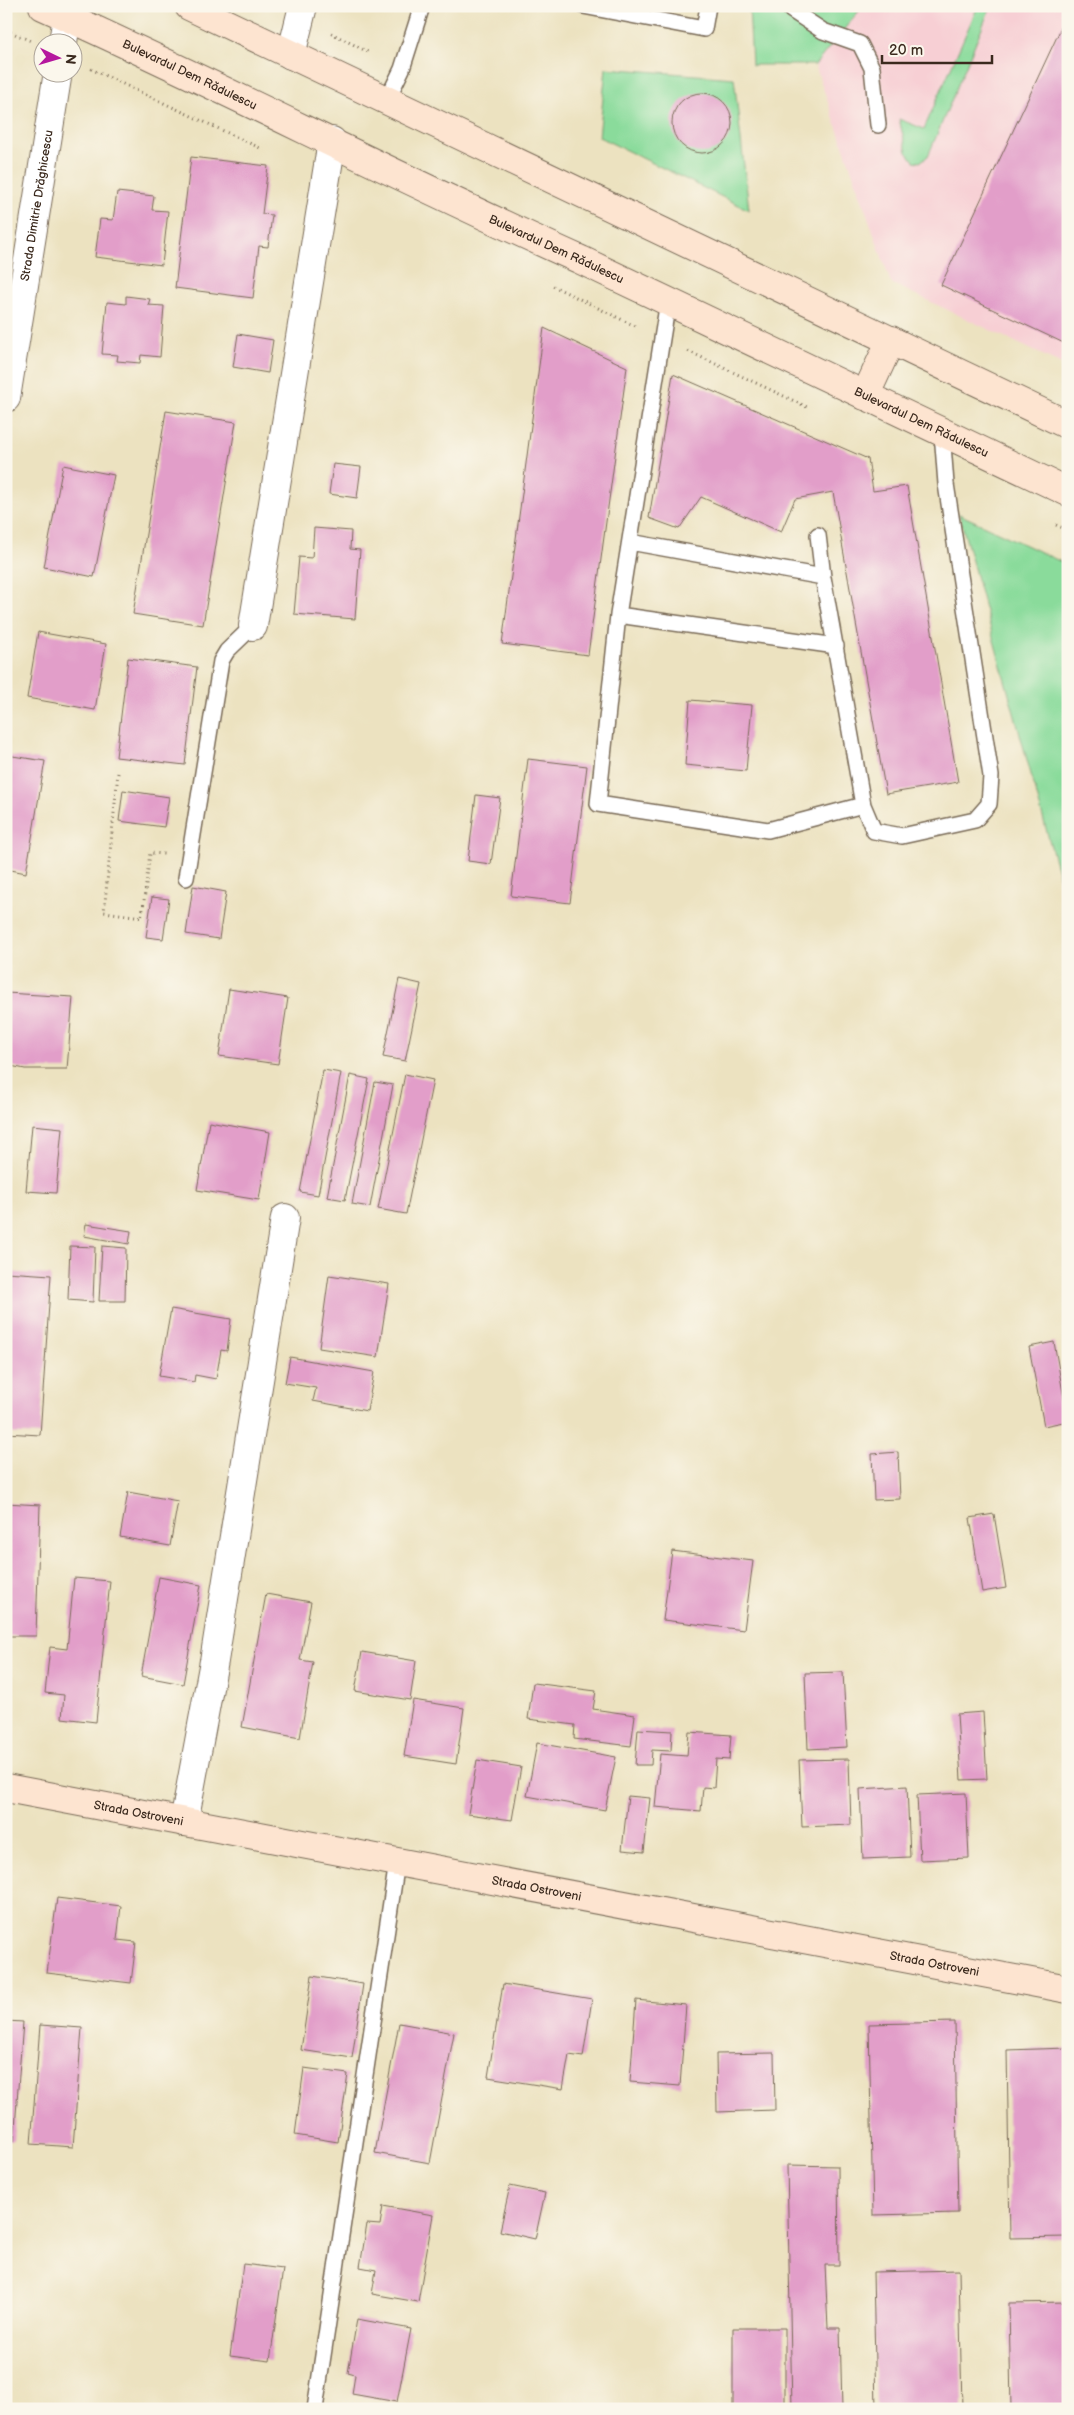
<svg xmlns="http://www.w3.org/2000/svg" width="1074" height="2415" font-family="'Balsamiq Sans',sans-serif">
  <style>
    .built { fill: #f7cfd4 }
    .green { fill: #8adb9b; stroke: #62825c }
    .building { fill: #e29ec9 }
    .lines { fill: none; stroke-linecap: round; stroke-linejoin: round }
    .lane-casing { stroke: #796a57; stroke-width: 18 }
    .street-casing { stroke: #796a57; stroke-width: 30 }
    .secondary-casing { stroke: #796a57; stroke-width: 30 }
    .path { stroke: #796a57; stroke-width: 3; stroke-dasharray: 1 4; stroke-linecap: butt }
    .lane { stroke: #fff; stroke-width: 15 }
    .street { stroke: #fff; stroke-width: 28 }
    .secondary { stroke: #fde4d0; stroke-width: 28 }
    .labels { text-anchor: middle; stroke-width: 4; stroke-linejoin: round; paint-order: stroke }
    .street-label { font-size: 12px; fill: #3b2a1e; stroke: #fbf7ec }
  </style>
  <rect width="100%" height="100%" fill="#fbf7ec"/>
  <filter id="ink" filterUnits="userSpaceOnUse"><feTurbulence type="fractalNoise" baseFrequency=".02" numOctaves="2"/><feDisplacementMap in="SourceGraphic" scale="10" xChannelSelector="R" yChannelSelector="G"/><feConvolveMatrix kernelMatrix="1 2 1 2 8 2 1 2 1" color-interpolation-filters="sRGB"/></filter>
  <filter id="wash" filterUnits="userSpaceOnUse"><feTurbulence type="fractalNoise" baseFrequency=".0096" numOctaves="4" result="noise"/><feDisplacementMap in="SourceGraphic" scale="20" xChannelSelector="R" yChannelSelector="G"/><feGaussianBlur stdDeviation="1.12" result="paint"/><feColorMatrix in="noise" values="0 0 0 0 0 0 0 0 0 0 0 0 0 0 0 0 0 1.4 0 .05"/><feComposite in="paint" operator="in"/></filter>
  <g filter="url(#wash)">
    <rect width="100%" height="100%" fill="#ece2c0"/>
    <path class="built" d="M 863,6 L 1068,6 L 1068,367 L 891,283 L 815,65 Z"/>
    <path class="green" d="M 749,6 L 863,6 L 815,65 L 752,65 Z
      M 978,6 L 991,6 L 928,156 L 920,162 L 914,161 L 907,152 L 899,119 L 924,129 Z
      M 606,68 L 734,78 L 749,210 L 599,137 Z
      M 959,514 L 1068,565 L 1068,908 Z"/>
    <g id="blocks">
      <path class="building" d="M 1068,13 L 1068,345 L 941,285 Z
        M672 123a30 30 0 1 1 60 0a30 30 0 1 1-60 0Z
        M 191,157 L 268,166 L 262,214 L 272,215 L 268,247 L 259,246 L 253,298 L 175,288 Z
        M 117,192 L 154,196 L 152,210 L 168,211 L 162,265 L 95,257 L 100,219 L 113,220 Z
        M 126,296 L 150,299 L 148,305 L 164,306 L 160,357 L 141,355 L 140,363 L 117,361 L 118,355 L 102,354 L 107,302 L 126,304 Z
        M 544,328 L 627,367 L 588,655 L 502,644 Z
        M 238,334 L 273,340 L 268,373 L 233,367 Z
        M 673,374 L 868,459 L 873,491 L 907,486 L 958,782 L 886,794 L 833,492 L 795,499 L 781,532 L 701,497 L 679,529 L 649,518 Z
        M 166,411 L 236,422 L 203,625 L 133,614 Z
        M 333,464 L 361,467 L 357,498 L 329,494 Z
        M 63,465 L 114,475 L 94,577 L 44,567 Z
        M 314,528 L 351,531 L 350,549 L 360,550 L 355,619 L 294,614 L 299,557 L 312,558 Z
        M 38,632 L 106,644 L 95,710 L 27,698 Z
        M 128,658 L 197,667 L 185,765 L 116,757 Z
        M 690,700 L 752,705 L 746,771 L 685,765 Z
        M 6,755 L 45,761 L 26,873 L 6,869 Z
        M 528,759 L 587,766 L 570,903 L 511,896 Z
        M 123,790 L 169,797 L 164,827 L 119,821 Z
        M 476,795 L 500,798 L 491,864 L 468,861 Z
        M 193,886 L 226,892 L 219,939 L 186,934 Z
        M 152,897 L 169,899 L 163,939 L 146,937 Z
        M 399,979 L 421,984 L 405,1061 L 383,1057 Z
        M 229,989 L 288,998 L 278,1064 L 219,1056 Z
        M 6,993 L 73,997 L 67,1069 L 25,1069 L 6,1065 Z
        M 323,1070 L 341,1073 L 318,1195 L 300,1192 Z
        M 405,1074 L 433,1080 L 406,1214 L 378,1209 Z
        M 350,1075 L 369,1079 L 345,1200 L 327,1197 Z
        M 375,1082 L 393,1085 L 370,1207 L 352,1204 Z
        M 209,1121 L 270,1132 L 259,1200 L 197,1190 Z
        M 32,1125 L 62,1128 L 56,1193 L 26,1191 Z
        M 86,1224 L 131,1231 L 129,1244 L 84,1236 Z
        M 70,1246 L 95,1247 L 93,1302 L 68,1300 Z
        M 102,1246 L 126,1248 L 125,1301 L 99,1301 Z
        M 6,1272 L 51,1275 L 40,1435 L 6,1433 Z
        M 329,1275 L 389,1284 L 378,1357 L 319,1348 Z
        M 171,1309 L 231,1319 L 227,1351 L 221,1350 L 216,1379 L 195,1375 L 194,1382 L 159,1376 Z
        M 1054,1342 L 1068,1421 L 1044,1426 L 1029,1347 Z
        M 290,1357 L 374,1372 L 367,1411 L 313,1401 L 316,1388 L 285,1383 Z
        M 898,1452 L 900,1499 L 874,1500 L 872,1454 Z
        M 128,1492 L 178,1501 L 170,1546 L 120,1537 Z
        M 6,1503 L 40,1505 L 36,1636 L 6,1636 Z
        M 994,1514 L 1006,1588 L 982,1592 L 970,1518 Z
        M 672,1551 L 753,1561 L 744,1630 L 663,1620 Z
        M 159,1577 L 201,1585 L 183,1684 L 141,1676 Z
        M 74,1578 L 110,1581 L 96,1722 L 62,1718 L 64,1695 L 45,1693 L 50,1647 L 67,1649 Z
        M 266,1594 L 311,1602 L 300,1660 L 313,1662 L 300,1738 L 242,1727 Z
        M 362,1652 L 416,1661 L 410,1700 L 355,1691 Z
        M 843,1672 L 847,1747 L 808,1749 L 805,1673 Z
        M 533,1683 L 596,1691 L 593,1709 L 635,1715 L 631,1746 L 574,1739 L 575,1725 L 528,1719 Z
        M 413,1700 L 464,1708 L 456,1764 L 404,1756 Z
        M 983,1712 L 987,1779 L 961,1780 L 957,1714 Z
        M 638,1729 L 672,1731 L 671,1751 L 652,1750 L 651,1765 L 635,1765 Z
        M 689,1732 L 731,1735 L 729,1760 L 716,1759 L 714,1788 L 703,1787 L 701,1811 L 655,1807 L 660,1754 L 687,1756 Z
        M 537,1743 L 616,1757 L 605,1810 L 527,1796 Z
        M 849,1759 L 851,1825 L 802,1827 L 799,1760 Z
        M 477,1760 L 521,1767 L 512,1820 L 468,1814 Z
        M 907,1786 L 910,1857 L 863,1859 L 860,1789 Z
        M 966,1793 L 969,1858 L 920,1860 L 917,1795 Z
        M 628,1796 L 650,1798 L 644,1852 L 622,1850 Z
        M 57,1898 L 121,1906 L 117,1940 L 136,1942 L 131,1983 L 47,1973 Z
        M 312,1976 L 363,1984 L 352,2058 L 301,2050 Z
        M 503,1984 L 592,1999 L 583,2057 L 569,2055 L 563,2089 L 488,2077 Z
        M 636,2000 L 686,2005 L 680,2086 L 630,2082 Z
        M 6,2021 L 23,2022 L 14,2141 L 6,2141 Z
        M 955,2022 L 958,2213 L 873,2215 L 869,2024 Z
        M 399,2023 L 454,2033 L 430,2163 L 375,2153 Z
        M 40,2025 L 82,2028 L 73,2147 L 31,2144 Z
        M 1068,2048 L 1068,2237 L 1010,2238 L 1007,2050 Z
        M 774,2053 L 775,2110 L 717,2112 L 716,2054 Z
        M 304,2068 L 348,2074 L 338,2142 L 295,2135 Z
        M 787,2165 L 838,2166 L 839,2265 L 825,2265 L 828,2328 L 840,2328 L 842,2409 L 792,2409 Z
        M 510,2186 L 545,2193 L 535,2239 L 500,2231 Z
        M 383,2206 L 433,2215 L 418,2302 L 372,2294 L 376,2270 L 360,2267 L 367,2224 L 380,2225 Z
        M 243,2264 L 283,2269 L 270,2361 L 230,2356 Z
        M 959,2270 L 962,2409 L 876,2409 L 873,2272 Z
        M 1068,2302 L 1068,2409 L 1011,2409 L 1009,2303 Z
        M 357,2319 L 411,2329 L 397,2402 L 352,2394 L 355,2375 L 348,2373 Z
        M 733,2328 L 785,2328 L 785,2408 L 733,2408 Z"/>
    </g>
  </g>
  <g filter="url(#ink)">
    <use href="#blocks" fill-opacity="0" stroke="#796a57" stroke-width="1"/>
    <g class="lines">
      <g class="lane-casing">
        <path id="lane" d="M 583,6 L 704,29 L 708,6
          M 790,6 L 791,10 L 823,31 L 860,44 L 872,68 L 878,125
          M 387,100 L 402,69 L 422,6
          M 668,301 L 618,615 L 836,646
          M 818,535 L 823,577 L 863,805 L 874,831 L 902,836 L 975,820 L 989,804 L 991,776 L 946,484 L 942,432
          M 630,542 L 823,577
          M 618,615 L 598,804 L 768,830 L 863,805
          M 186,878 L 221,661 L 227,651 L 253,626
          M 315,2409 L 397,1862"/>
      </g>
      <g class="street-casing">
        <g id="street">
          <path d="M 63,42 L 67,17"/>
          <path d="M 291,55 L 303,6"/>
          <path id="s1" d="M 6,398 L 58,72"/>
          <path d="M 253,626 L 332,141"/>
          <path d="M 184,1822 L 214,1661 L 285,1218"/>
        </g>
      </g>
      <g class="secondary-casing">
        <g id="secondary">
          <path id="s2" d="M 43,6 C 223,87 400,179 581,260 L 1068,492"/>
          <path d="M 189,6 L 1068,425"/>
          <path d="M 865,396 L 891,340"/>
          <path id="s3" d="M 6,1788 L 1068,1989"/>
        </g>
      </g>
      <path class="path" d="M 6,30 L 31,41
        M 331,33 L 368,52
        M 91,69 L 260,148
        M 553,286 L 637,327
        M 688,351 L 807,407
        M 1056,525 L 1068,530
        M 118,773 L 104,912 L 142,917 L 150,853 L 164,854"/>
      <use href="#lane" class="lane"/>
      <use href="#street" class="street"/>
      <use href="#secondary" class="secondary"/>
    </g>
  </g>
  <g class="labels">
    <g class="street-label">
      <text dy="4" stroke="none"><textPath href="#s2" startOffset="162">Bulevardul Dem Rădulescu</textPath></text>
      <text dy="4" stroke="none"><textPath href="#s1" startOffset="195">Strada Dimitrie Drăghicescu</textPath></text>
      <text dy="4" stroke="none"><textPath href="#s2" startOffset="568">Bulevardul Dem Rădulescu</textPath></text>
      <text dy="4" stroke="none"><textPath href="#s2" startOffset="972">Bulevardul Dem Rădulescu</textPath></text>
      <text dy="4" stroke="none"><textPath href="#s3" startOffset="135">Strada Ostroveni</textPath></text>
      <text dy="4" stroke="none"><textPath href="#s3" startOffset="540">Strada Ostroveni</textPath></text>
      <text dy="4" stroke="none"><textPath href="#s3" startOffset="945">Strada Ostroveni</textPath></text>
    </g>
  </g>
  <rect width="1074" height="2415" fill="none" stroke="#fbf7ec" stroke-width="25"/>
  <g transform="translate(58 58) rotate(95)"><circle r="24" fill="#fbf7ec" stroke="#aea59a"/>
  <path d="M0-4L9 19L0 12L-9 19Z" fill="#b5179e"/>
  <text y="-8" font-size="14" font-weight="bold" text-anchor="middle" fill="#3b2a1e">N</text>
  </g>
  <path d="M882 55v8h110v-8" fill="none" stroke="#3b2a1e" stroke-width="2.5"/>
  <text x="889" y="55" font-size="15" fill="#3b2a1e" stroke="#fbf7ec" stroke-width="4" paint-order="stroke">20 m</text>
</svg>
